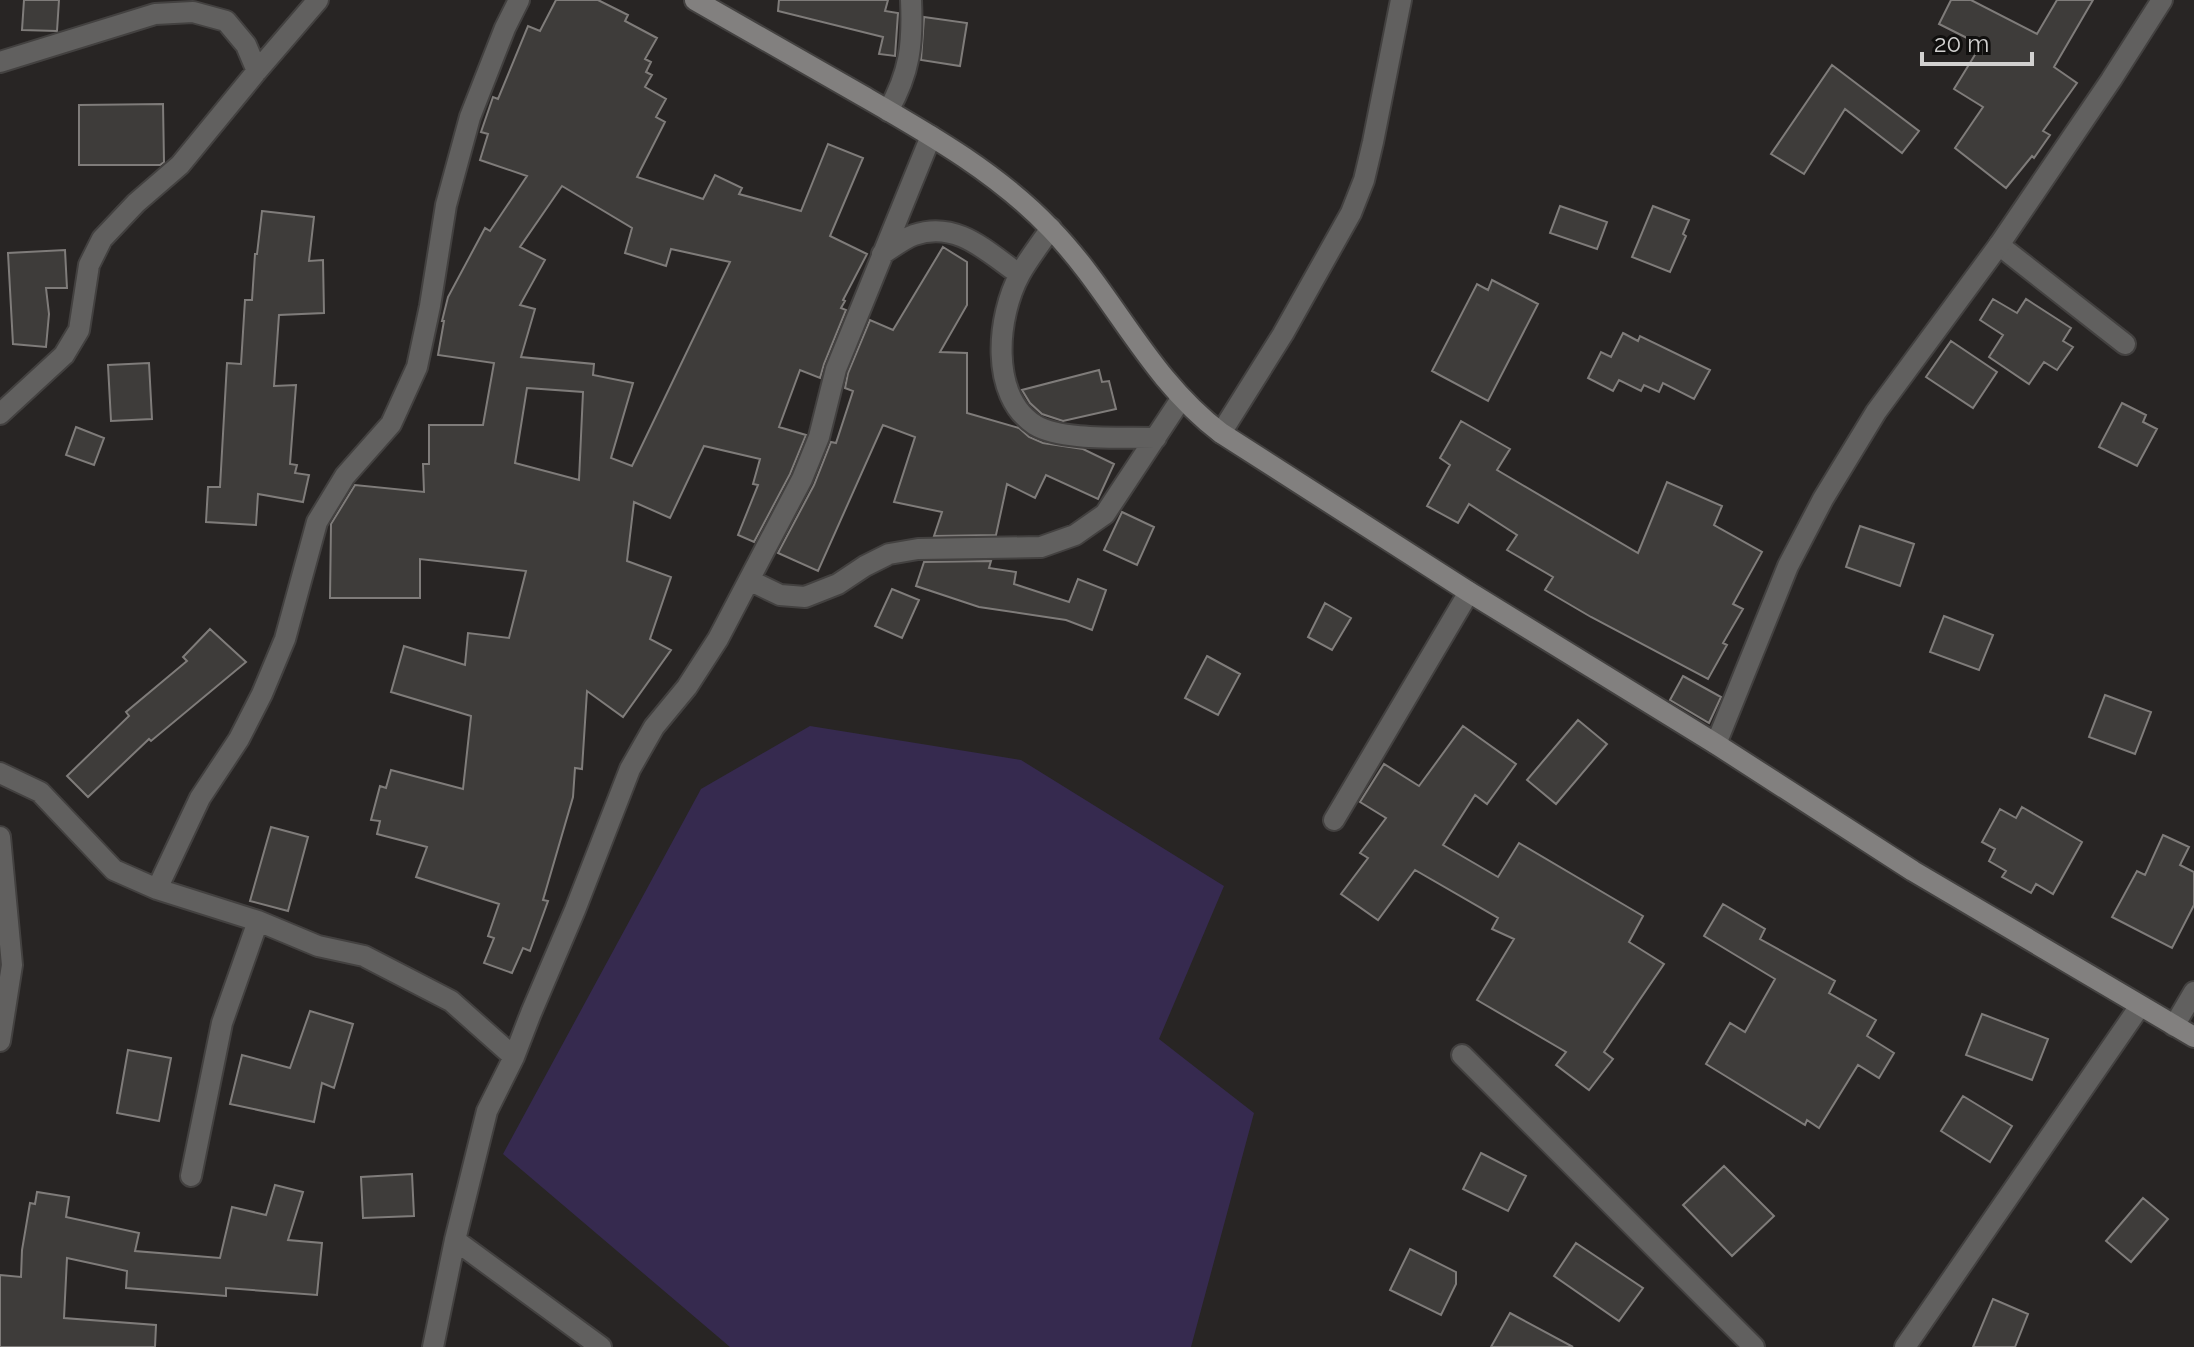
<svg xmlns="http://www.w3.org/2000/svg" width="2194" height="1347" font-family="Raleway,sans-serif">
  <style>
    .green { fill: #362a4f }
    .building { fill: #3e3c3a; stroke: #7f7c7a; stroke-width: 2; fill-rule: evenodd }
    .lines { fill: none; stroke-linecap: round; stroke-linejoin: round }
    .lane-casing { stroke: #434140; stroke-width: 24 }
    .street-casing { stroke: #434140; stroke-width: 24 }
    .secondary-casing { stroke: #434140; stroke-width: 24 }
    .lane { stroke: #61605f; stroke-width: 20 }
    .street { stroke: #61605f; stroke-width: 20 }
    .secondary { stroke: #82807f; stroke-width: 20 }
  </style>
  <rect width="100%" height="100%" fill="#282524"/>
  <path class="green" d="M 810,726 L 1021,760 L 1224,886 L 1159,1039 L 1254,1113 L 1191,1347 L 730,1347 L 503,1154 L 701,789 Z"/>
  <path class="building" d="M 24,0 L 59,0 L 57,31 L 22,30 Z
    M 556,0 L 598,0 L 628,15 L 625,21 L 657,38 L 645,59 L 651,62 L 646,72 L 652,75 L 645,87 L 666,99 L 656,117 L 665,122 L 637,177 L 703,199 L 715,175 L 742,188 L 739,194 L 801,211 L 828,144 L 863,158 L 830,236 L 867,254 L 843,300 L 845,301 L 841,308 L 846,310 L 824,364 L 820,378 L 800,370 L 779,427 L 806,435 L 790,474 L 754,542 L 738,535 L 758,485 L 753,484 L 760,459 L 704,446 L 670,518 L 634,502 L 627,561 L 671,577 L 650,639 L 671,650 L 623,717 L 587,691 L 582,769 L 575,768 L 573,797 L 543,900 L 548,901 L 530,951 L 523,948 L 512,973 L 484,963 L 494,938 L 488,936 L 499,904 L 416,877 L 427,847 L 377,834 L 380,821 L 371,820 L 380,786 L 386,788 L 391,770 L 463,789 L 471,716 L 391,692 L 404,646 L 465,665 L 468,633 L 509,638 L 526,571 L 420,559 L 420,598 L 330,598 L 331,524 L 355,485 L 424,492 L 423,464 L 429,464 L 429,425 L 483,425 L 494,363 L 438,355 L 444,321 L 442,321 L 448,297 L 485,228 L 490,231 L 527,176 L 480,160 L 488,134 L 481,132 L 493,97 L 498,99 L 528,26 L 540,31 ZM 562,186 L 632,228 L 625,253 L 666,266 L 671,249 L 730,262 L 632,466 L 611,458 L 633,383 L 593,375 L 594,364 L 521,357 L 535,309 L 520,305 L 545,260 L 520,247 ZM 527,388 L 583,392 L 579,480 L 515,463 Z
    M 779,0 L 888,0 L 885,11 L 898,13 L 895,56 L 879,54 L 883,37 L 778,11 Z
    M 1951,0 L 1971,0 L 2037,34 L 2057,0 L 2093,0 L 2054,67 L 2077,83 L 2043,131 L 2050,135 L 2034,158 L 2032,156 L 2006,188 L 1955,148 L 1983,107 L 1954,89 L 1981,45 L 1939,24 Z
    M 924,17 L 967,23 L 960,66 L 921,60 Z
    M 1832,65 L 1919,131 L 1902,153 L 1845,109 L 1804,174 L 1771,154 Z
    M 163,104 L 164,162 L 160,165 L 79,165 L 79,105 Z
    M 1560,206 L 1607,222 L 1597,249 L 1550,233 Z
    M 1653,206 L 1689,220 L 1683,234 L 1686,236 L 1670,272 L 1632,257 Z
    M 262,211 L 314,217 L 309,261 L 323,260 L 324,313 L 279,315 L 274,386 L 296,385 L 290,464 L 297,465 L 295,473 L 309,475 L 303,502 L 258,494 L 256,525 L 206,522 L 208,487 L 220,487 L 227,363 L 241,364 L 245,300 L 252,300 L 255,254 L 257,254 Z
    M 943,247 L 967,262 L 967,305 L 940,352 L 967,353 L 967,413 L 1019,428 L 1029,437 L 1043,443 L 1083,449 L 1114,464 L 1098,499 L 1046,475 L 1035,498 L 1007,484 L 996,535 L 934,536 L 942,512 L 894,502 L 915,437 L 883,425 L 818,571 L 778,553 L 814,485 L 831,442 L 836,443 L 853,391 L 845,388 L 848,373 L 870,320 L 893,330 Z
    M 65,250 L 67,288 L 46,288 L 49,314 L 46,347 L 13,344 L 8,253 Z
    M 1492,280 L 1538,304 L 1488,401 L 1432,371 L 1477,284 L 1488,290 Z
    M 1993,299 L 2017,313 L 2026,299 L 2071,328 L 2063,341 L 2073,347 L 2057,370 L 2044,362 L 2029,384 L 1989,357 L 2003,335 L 1980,320 Z
    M 1623,333 L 1638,341 L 1640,336 L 1710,370 L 1694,399 L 1663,383 L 1659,392 L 1644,385 L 1641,391 L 1619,380 L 1613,391 L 1588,378 L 1601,352 L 1611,357 Z
    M 1951,341 L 1997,372 L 1973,408 L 1926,377 Z
    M 149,363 L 152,419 L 111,421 L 108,365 Z
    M 1099,370 L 1102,382 L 1109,381 L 1116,409 L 1063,421 L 1042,414 L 1030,403 L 1022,390 Z
    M 2122,403 L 2146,415 L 2143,422 L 2157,429 L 2137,466 L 2099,447 Z
    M 1461,421 L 1510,449 L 1497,470 L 1638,553 L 1667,482 L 1722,506 L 1714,525 L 1762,552 L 1733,604 L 1743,609 L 1723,643 L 1727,645 L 1708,679 L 1591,617 L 1545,590 L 1553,577 L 1507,550 L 1517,535 L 1469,504 L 1458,523 L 1427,506 L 1450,465 L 1440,458 Z
    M 76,427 L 104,438 L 94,465 L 66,455 Z
    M 1122,512 L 1154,527 L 1137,565 L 1104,550 Z
    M 1860,526 L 1914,544 L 1900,586 L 1846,567 Z
    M 991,561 L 989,568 L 1016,572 L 1014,584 L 1069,602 L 1078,579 L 1106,590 L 1092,630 L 1066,620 L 979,607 L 916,586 L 924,562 Z
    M 892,589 L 919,600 L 902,638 L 875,626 Z
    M 1325,603 L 1351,618 L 1332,650 L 1308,637 Z
    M 1944,616 L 1993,635 L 1979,670 L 1930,652 Z
    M 210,629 L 246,662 L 151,741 L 149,739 L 88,797 L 67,776 L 129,716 L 126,712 L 187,661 L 183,657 Z
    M 1207,656 L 1240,674 L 1218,715 L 1185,698 Z
    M 1683,676 L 1721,697 L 1709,723 L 1670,700 Z
    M 2105,695 L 2151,712 L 2135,754 L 2089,737 Z
    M 1578,720 L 1607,744 L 1556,804 L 1527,780 Z
    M 1463,726 L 1516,764 L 1487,804 L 1475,795 L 1443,845 L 1498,877 L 1519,843 L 1643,916 L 1629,942 L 1664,964 L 1604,1052 L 1613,1059 L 1589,1090 L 1556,1065 L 1566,1052 L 1477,1000 L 1514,939 L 1492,929 L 1498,918 L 1415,870 L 1378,920 L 1341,894 L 1368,858 L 1360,853 L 1386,818 L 1360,802 L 1384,764 L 1419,786 Z
    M 2022,807 L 2082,842 L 2053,894 L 2036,884 L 2031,893 L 2002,877 L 2006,871 L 1989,861 L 1995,849 L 1982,842 L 2000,809 L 2016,818 Z
    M 271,827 L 308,837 L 288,911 L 250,901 Z
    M 2163,835 L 2189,847 L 2180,865 L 2194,872 L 2194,905 L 2172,948 L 2112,917 L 2137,871 L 2145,875 Z
    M 1723,904 L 1765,929 L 1760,939 L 1835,981 L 1829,993 L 1876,1020 L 1867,1036 L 1894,1053 L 1879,1078 L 1858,1065 L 1819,1128 L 1807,1120 L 1805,1125 L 1706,1064 L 1730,1023 L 1745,1032 L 1775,979 L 1704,936 Z
    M 310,1011 L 353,1024 L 334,1088 L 322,1083 L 314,1122 L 230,1104 L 242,1055 L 290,1068 Z
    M 1982,1014 L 2048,1039 L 2032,1080 L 1966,1055 Z
    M 128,1050 L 171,1058 L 159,1121 L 117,1113 Z
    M 1963,1096 L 2012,1126 L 1990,1162 L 1941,1131 Z
    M 1481,1153 L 1526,1176 L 1508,1211 L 1463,1189 Z
    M 1724,1166 L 1774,1216 L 1732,1256 L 1683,1205 Z
    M 412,1174 L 414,1216 L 363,1218 L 361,1177 Z
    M 275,1185 L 303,1192 L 288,1240 L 322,1243 L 317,1295 L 226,1288 L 226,1296 L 126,1288 L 127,1271 L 67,1258 L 64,1318 L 156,1325 L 155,1347 L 0,1347 L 0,1275 L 21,1277 L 22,1250 L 30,1203 L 35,1204 L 37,1192 L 69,1197 L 66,1217 L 139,1233 L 135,1251 L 220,1258 L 232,1207 L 266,1215 Z
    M 2143,1198 L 2168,1219 L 2131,1262 L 2106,1241 Z
    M 1576,1243 L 1643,1288 L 1619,1321 L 1554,1276 Z
    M 1410,1249 L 1456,1272 L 1456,1284 L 1441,1315 L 1390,1290 Z
    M 1993,1299 L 2028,1314 L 2015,1347 L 1973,1347 Z
    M 1510,1313 L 1573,1347 L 1491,1347 Z"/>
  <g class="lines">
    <g class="lane-casing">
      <path id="lane" d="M 1999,245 L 2125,344
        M 1334,820 L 1469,592"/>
    </g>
    <g class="street-casing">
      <path id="street" d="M 0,62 L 155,14 L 193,12 L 226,21 L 246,45 L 257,71
        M 888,111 C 910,72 913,44 911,0
        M 1051,228 C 1041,243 1029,258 1020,274 C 997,316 989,395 1035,425 C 1061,441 1124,437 1156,438
        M 882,254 C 892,248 903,239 914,235 C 957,220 987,252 1019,274
        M 0,414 L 64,355 L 79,330 L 89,265 L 102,239 L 136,203 L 180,165 L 257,71 L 318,0
        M 1221,433 L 1283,334 L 1351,213 L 1364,180 L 1373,142 L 1401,0
        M 751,581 L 780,595 L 805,597 L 838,584 L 865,566 L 889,554 L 918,549 L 1041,547 L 1075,535 L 1105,514 L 1181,399
        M 1716,744 L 1788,566 L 1823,499 L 1876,412 L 1999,245 L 2111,80 L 2162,0
        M 0,773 L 40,792 L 114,870 L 157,889 L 258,921 L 318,946 L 364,956 L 451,1001 L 514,1057
        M 0,837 L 12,965 L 0,1041
        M 157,889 L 200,798 L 239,739 L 262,694 L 285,639 L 317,522 L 345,476 L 391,424 L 417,367 L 430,306 L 446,205 L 470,117 L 505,28 L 519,0
        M 2174,1026 L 2194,992
        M 1462,1055 L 1754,1347
        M 191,1176 L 222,1023 L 258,921
        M 455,1240 L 601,1347
        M 433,1347 L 455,1240 L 487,1111 L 514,1057 L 531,1013 L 575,910 L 630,769 L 654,727 L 687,687 L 718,639 L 802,479 L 819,437 L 836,369 L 931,136
        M 1905,1347 L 2140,1006"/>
    </g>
    <g class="secondary-casing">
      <path id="secondary" d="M 695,0 C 751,32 807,64 863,96 C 929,134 998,173 1051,229 C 1114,294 1147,377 1221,433 L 1469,592 L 1716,744 L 1913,871 L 2194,1037"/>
    </g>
    <use href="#lane" class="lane"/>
    <use href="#street" class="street"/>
    <use href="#secondary" class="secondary"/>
  </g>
  <path d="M1922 52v12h110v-12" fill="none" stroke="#d2d1d0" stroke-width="4"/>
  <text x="1934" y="52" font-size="24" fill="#d2d1d0" stroke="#100f0e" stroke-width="6" paint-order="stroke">20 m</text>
</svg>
